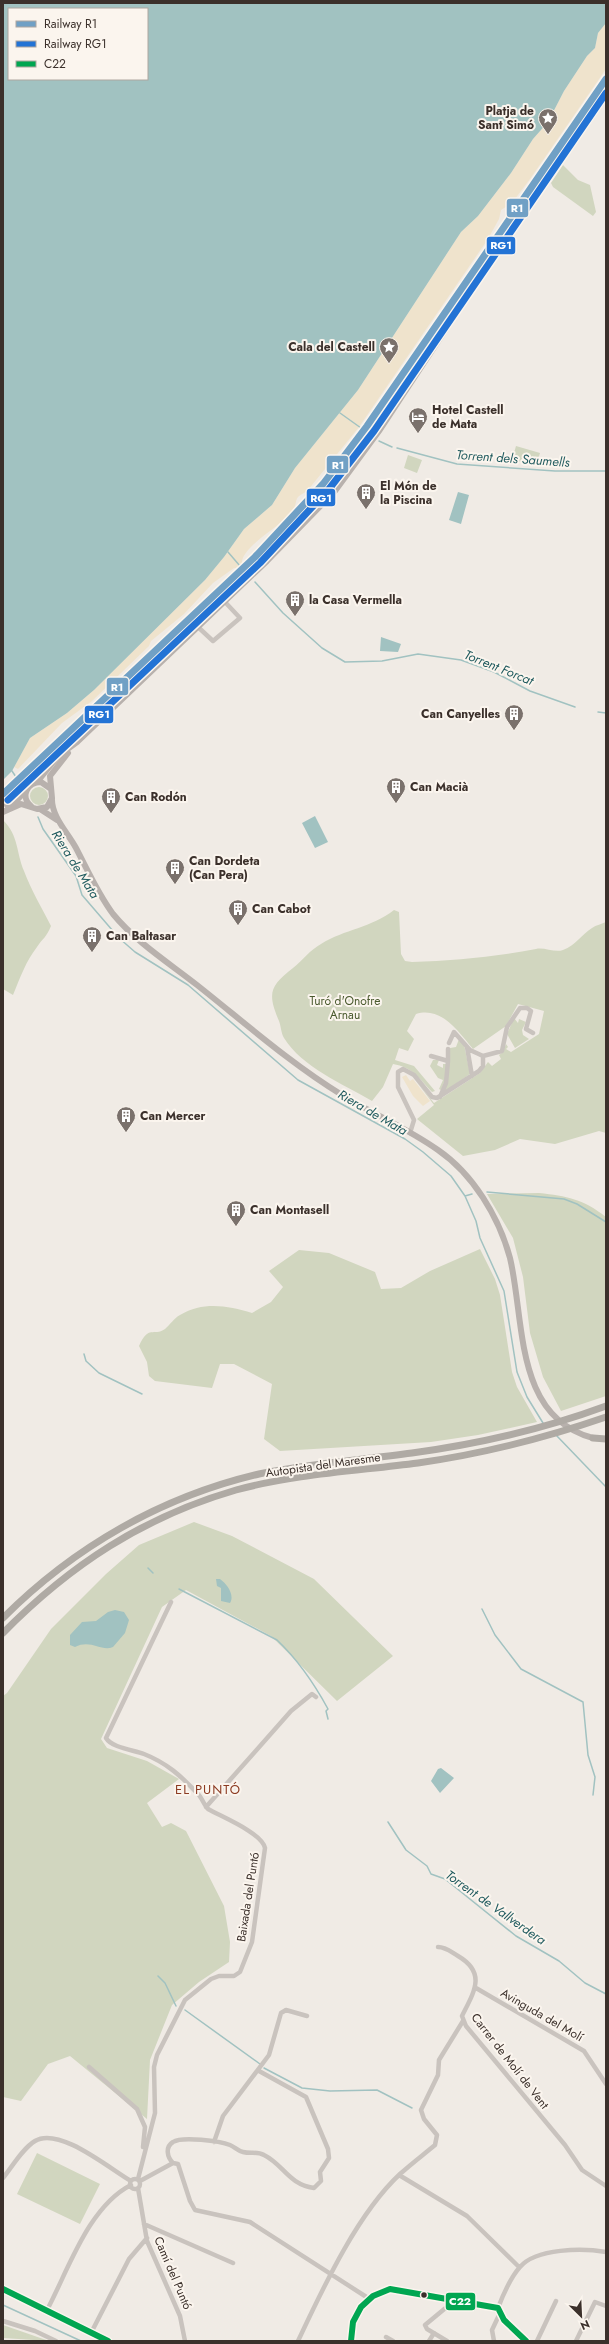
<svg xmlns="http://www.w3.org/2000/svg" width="609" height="2344" font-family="Jost,sans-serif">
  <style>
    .green { fill: #d1d6bf }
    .sand { fill: #efe3cc }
    .water { fill: #a1c2c1; fill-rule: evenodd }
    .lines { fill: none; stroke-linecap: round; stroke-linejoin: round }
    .stream { stroke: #a1c2c1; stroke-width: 1.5 }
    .minor { stroke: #c9c3be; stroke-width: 4.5 }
    .major { stroke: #b8b1ad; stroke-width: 6 }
    .highway { stroke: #afaaa4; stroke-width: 7 }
    .bus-1-casing { stroke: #fbf5ee; stroke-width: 9 }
    .bus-1 { stroke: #00a651; stroke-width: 6 }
    .rail-1-casing { stroke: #fbf5ee; stroke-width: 10 }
    .rail-2-casing { stroke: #fbf5ee; stroke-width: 10 }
    .rail-1 { stroke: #70a0c5; stroke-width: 7 }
    .rail-2 { stroke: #2373d5; stroke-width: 7 }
    .bus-dot { fill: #3b302b; stroke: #fbf5ee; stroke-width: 1.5 }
    .labels { text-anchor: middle; stroke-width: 4; stroke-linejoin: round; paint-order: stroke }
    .poi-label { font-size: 12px; font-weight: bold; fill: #3b302b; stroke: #fbf5ee; text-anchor: start }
    .park-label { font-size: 12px; fill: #4a5a2e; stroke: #fbf5ee }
    .street-label { font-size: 12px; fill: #3b302b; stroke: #fbf5ee }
    .water-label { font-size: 13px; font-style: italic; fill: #1f5a5e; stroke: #fbf5ee }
    .neighbourhood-label { font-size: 13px; letter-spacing: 1px; fill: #8c3b22; stroke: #fbf5ee }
    .line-badge { stroke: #fbf5ee; stroke-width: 1.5 }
    .badge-label { font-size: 11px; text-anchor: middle; font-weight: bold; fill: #fff }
  </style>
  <rect width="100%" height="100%" fill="#f0ebe5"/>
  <path class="green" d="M 563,165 L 578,180 L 590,185 L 596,212 L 593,216 L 553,187 L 551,183 Z
    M 516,446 L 540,453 L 536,466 L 512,460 Z
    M 408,455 L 422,460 L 417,473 L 404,468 Z
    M30 796a9 9 0 1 1 18 0a9 9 0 1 1-18 0Z
    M 3,820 C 19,836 16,852 24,871 C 31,890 42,908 51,926 C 46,938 43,938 37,947 C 26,961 20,978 13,995 L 3,989 Z
    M 394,910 L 399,912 L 401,954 L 405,961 L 412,962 C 453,961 495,957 536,949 C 544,947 555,953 563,950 C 576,945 581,935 592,928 C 596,925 602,924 606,922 L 606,1133 L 599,1131 L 555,1144 L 520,1139 L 495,1150 L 463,1156 L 417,1119 L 434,1105 L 413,1077 L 434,1103 L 480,1073 L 488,1062 L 492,1066 L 501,1059 L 499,1055 L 503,1052 L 506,1044 L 508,1047 L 506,1049 L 511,1052 L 539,1034 L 544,1011 L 518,1004 L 506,1026 L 473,1049 C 458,1031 441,1006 416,1014 L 407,1031 L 414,1039 L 408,1051 L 399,1048 L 395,1060 L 414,1066 L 435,1091 L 432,1092 C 419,1078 412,1067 393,1064 L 383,1087 L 372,1101 C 343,1084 302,1067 284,1038 C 281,1033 281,1026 279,1021 C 267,993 270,986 293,968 C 303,960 310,950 321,944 C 345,929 371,928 394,910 Z
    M 514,1018 L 518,1023 L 519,1019 L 526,1022 L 522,1030 L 523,1035 L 529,1039 L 515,1048 L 507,1034 Z
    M 459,1039 L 464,1044 L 470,1074 L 444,1092 L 450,1048 L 456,1047 Z
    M 433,1060 L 439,1060 L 437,1065 L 443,1068 L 443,1064 L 446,1064 L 446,1078 L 441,1090 L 439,1089 L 443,1080 L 438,1078 L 430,1066 Z
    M 539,1193 C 567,1196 583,1199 606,1217 L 606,1396 L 561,1411 L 543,1377 L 530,1333 L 523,1277 L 513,1238 L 487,1194 Z
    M 480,1249 L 495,1279 L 500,1295 L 512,1372 L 517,1387 L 537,1422 L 478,1435 L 431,1442 L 280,1451 L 264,1439 L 272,1384 L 234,1364 L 220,1364 L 212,1388 L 155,1381 L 149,1376 L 147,1362 L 139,1346 C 149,1324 153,1337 165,1329 C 170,1325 174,1318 180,1315 C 204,1301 228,1306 252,1313 L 271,1302 L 283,1287 L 269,1271 L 299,1250 L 329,1253 L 375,1272 L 381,1289 L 401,1288 L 430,1271 Z
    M 194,1522 L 232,1536 L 314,1579 L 393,1656 L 337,1701 L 271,1636 L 186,1590 L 162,1607 L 101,1739 L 107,1748 L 147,1761 L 179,1779 L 147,1803 L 162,1827 L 171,1823 L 186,1831 L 224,1906 L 230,1942 L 229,1962 L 199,1982 L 172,2005 L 150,2060 L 147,2119 L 70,2056 L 48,2064 L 21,2101 L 3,2097 L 3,1696 L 7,1693 L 51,1629 L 106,1574 L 139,1545 Z
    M 37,2153 L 100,2184 L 80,2224 L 17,2194 Z
    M 3,2325 L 49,2341 L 3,2338 Z"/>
  <path class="sand" d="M 606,23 L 606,69 L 530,179 L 512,203 L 501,210 L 499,219 L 488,239 L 359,427 L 308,490 C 305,493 301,494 298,497 C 296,499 296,503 295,506 C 292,511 287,516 283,520 C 274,530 240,549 242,564 L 238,569 L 234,568 L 213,583 L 184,614 L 151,641 L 149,646 L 92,701 L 62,723 L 18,769 L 14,767 L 30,738 L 67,713 L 94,690 L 205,580 L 224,557 L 244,529 L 272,505 L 295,468 L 358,390 L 461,232 L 478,216 L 511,173 L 533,139 L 548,122 L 564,91 L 587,56 L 595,48 L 598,33 Z
    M 406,1075 L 410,1081 L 413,1079 L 430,1101 L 423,1106 L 413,1096 L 402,1077 Z"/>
  <path class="water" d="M 3,3 L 606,3 L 606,23 L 598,33 L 595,48 L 587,56 L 564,91 L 548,122 L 533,139 L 511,173 L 478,216 L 461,232 L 358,390 L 295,468 L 272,505 L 244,529 L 224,557 L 205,580 L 94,690 L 67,713 L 30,738 L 12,771 L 3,780 ZM 9,9 L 147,9 L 147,79 L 9,79 Z
    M 458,492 L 469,495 L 461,524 L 449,520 Z
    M 381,637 L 401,644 L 398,652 L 380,651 Z
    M 315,816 L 328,842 L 315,848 L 302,823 Z
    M 216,1579 L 220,1579 C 227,1584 235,1595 230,1603 L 221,1601 L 221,1588 L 217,1586 Z
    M 115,1610 L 124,1612 L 129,1620 L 125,1633 L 113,1647 C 101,1652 91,1639 75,1647 L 70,1645 L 70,1635 L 82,1622 L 96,1621 L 108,1612 Z
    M 441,1768 L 454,1778 L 440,1793 L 431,1781 L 438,1769 Z"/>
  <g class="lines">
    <path class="stream" d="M 340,413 L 361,428
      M 379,441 L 392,447
      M 397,448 L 457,464 L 555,471 L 606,471
      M 228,552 L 240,566
      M 246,572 L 248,574
      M 255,582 L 283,613 L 322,648 L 345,662 L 382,661 L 418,654 L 461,660 L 494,672 L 530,691 L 575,707
      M 598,712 L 606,713
      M 12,771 L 16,777
      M 21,783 L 23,786
      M 38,817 L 43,829 L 76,876 L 82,895 L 119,938 L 135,952 L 188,985 L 298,1080 L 405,1139 L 423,1152 L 451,1176 L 465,1196 L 476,1221 L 480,1238 L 504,1291 L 517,1372 L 527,1397 L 543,1423
      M 487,1192 L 564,1199 L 577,1204 L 606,1222
      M 465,1196 L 472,1194
      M 84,1354 L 86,1361 L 99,1373 L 142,1394
      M 556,1435 L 606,1487
      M 148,1568 L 153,1573
      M 179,1589 L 277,1640 C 297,1659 315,1685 328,1709 L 326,1711 L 328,1719
      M 482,1609 L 495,1635 L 521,1669 L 583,1702 L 588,1755 L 595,1777 L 593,1795
      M 388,1822 L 406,1850 L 427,1866 L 431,1874 L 445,1879 L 516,1936 L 559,1961 L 585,1983 L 606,1994
      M 158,1976 L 165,1983 L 176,2006
      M 185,2010 L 260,2064
      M 264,2068 L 302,2088 L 330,2091 L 377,2090 L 412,2108
      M 3,2305 L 81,2341"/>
    <path class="minor" d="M 198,627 L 213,641 L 240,618 L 225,602
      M 449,1043 L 454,1032 L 470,1050 L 483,1056
      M 467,1047 L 472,1076
      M 431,1056 L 448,1061 L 446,1083 L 440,1097
      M 483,1056 L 502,1051 L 507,1027 L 520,1008 L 527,1008 L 531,1011 L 526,1029 L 533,1033
      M 448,1061 L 448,1049
      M 410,1133 L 414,1120 L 398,1087 L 398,1072 L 403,1069 L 414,1075 L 432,1097 L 437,1098 L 479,1071 L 483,1066 L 483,1056
      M 206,1807 L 291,1711 L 312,1694 L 316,1697
      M 438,1947 C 446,1947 451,1952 458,1956 C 487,1973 474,1992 462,2016 L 466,2026 L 565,2145 L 582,2170 L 606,2186
      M 476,1988 L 584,2051 L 606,2084
      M 89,2067 L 137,2109 L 145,2127 L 143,2147
      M 214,2142 L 223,2116 L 269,2055 L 281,2013 L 286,2010 L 307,2016
      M 173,2163 C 167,2157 165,2147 173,2142 C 182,2136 220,2141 230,2145 C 235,2147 238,2151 243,2152 C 251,2154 257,2151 264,2155 C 284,2165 288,2184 314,2188 L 321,2181 L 320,2172 L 329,2158 L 328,2149 L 306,2097 L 259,2071
      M 399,2175 L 467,2216 L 519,2267
      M 3,2178 C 12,2167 22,2149 35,2141 C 59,2126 110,2169 131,2181
      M 138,2179 L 155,2113 L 154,2067 L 157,2055 L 185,2000 L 211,1979 L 219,1976 L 234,1976 L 240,1972 L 252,1942 L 265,1848 C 262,1833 222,1817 208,1809 C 204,1805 202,1798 198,1794 C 181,1776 167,1763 144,1754 C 134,1750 112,1748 106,1738 L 171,1602
      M130 2184a5 5 0 1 1 10 0a5 5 0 1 1-10 0Z
      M 140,2181 L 173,2163 L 178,2164 L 190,2201 L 195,2210 L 250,2222 L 368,2298
      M 138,2188 L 147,2241 L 180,2316 L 185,2341
      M 144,2224 L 233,2263
      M 3,2289 L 108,2341
      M 498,2308 C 503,2295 510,2278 520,2267 C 536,2248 583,2248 606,2252
      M 498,2308 L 504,2320 L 526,2341
      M 47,2310 C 68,2271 88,2207 131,2185
      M 3,2321 L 35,2331 L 56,2341
      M 91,2333 L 129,2259 L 147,2238
      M 386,2337 L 393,2341
      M 298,2341 C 323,2288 357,2214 400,2174 C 411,2164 423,2155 435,2145 L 437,2135 L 424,2119 L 421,2110 L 438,2075 L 439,2060 L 463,2021
      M 351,2341 C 351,2314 364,2295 390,2289 L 498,2308
      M 429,2341 L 434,2333
      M 447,2341 L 427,2329 L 425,2325 L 454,2301
      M 494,2341 L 492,2330 L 500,2313
      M 537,2341 L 556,2301
      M 576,2341 L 595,2302 L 606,2306"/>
    <path class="major" d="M 37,782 L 58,756 L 77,742 L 267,561 L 335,491 L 379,431 L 467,297 L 606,96
      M 52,798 C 51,816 68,833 76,848 C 88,871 98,894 113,914 C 136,942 169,963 197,985 C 245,1023 290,1063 342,1095 C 373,1114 407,1128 438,1150 C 473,1174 499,1217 510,1258 C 525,1321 514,1417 593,1438
      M 7,805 L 18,799 L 26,790
      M 31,806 C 20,797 27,782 41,782 L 51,789
      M 40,809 L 57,820
      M 3,812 L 21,804 L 37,809 L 47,807 L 52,798 L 50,776 L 68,753"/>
    <path class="highway" d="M 593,1438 L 606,1439
      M 3,1618 C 74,1547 161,1497 259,1474 C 309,1463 361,1460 412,1453 C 478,1444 544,1429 606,1406
      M 3,1633 C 70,1565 143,1517 236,1490 C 295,1474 357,1471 418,1463 C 482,1454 545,1438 606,1417"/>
    <g class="bus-1-casing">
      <path id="bus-1" d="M 3,2289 L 108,2341
        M 351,2341 L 353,2322 L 361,2307 L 373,2296 L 390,2289 L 498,2308 L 504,2320 L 526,2341"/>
    </g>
    <use href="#bus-1" class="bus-1"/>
    <g class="rail-1-casing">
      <path id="rail-1" d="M 3,794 L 255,557 L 323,484 L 367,426 L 606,79"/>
    </g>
    <g class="rail-2-casing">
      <path id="rail-2" d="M 8,800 L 260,563 L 329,489 L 374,431 L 606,93"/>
    </g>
    <use href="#rail-1" class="rail-1"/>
    <use href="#rail-2" class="rail-2"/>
  </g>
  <defs>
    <g id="sight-pin" transform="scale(1)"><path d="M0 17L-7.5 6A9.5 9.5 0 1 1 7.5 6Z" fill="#7a716c" stroke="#fbf5ee"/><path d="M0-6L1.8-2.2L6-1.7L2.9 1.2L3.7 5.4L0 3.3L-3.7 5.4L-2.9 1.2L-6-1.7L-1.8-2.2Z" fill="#fff"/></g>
    <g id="hotel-pin" transform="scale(1)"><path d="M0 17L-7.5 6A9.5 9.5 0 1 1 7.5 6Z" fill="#7a716c" stroke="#fbf5ee"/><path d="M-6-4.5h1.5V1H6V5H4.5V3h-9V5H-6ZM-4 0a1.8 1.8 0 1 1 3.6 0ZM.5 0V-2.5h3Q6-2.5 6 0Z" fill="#fff"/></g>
    <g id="building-pin" transform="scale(1)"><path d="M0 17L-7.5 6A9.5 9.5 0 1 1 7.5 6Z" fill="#7a716c" stroke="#fbf5ee"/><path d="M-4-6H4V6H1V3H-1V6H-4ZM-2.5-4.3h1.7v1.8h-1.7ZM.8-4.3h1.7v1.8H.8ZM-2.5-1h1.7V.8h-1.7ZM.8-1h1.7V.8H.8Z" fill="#fff"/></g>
  </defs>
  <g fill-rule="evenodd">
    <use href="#sight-pin" x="548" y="118"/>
    <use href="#sight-pin" x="389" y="347"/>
    <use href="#hotel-pin" x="418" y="417"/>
    <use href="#building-pin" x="366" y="493"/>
    <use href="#building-pin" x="295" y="600"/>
    <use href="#building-pin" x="514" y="714"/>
    <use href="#building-pin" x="396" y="787"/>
    <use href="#building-pin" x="111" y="797"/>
    <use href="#building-pin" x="175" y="868"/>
    <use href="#building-pin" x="238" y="909"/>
    <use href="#building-pin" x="92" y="936"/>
    <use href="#building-pin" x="126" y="1116"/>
    <use href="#building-pin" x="236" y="1210"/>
  </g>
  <circle class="bus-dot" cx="424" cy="2295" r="3.5"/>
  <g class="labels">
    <g class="poi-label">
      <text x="534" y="115" text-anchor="end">Platja de<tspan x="534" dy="14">Sant Simó</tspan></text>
      <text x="375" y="351" text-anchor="end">Cala del Castell</text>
      <text x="432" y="414">Hotel Castell<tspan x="432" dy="14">de Mata</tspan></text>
      <text x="380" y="490">El Món de<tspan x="380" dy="14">la Piscina</tspan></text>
      <text x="309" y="604">la Casa Vermella</text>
      <text x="500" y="718" text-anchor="end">Can Canyelles</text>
      <text x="410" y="791">Can Macià</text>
      <text x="125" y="801">Can Rodón</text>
      <text x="189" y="865">Can Dordeta<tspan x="189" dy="14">(Can Pera)</tspan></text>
      <text x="252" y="913">Can Cabot</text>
      <text x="106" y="940">Can Baltasar</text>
      <text x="140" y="1120">Can Mercer</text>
      <text x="250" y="1214">Can Montasell</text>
    </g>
    <g class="park-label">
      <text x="345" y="1005">Turó d'Onofre<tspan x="345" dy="14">Arnau</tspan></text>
    </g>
    <g class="street-label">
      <text transform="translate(323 1465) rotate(-8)" y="4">Autopista del Maresme</text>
      <text transform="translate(248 1897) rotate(-81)" y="4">Baixada del Puntó</text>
      <text transform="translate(542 2015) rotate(30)" y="4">Avinguda del Molí</text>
      <text transform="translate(510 2061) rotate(52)" y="4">Carrer de Molí de Vent</text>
      <text transform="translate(173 2273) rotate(67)" y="4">Camí del Puntó</text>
    </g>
    <g class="water-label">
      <text transform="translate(513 458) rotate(4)" y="5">Torrent dels Saumells</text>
      <text transform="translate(499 667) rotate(22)" y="5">Torrent Forcat</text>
      <text transform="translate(76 864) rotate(58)" y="5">Riera de Mata</text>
      <text transform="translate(373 1112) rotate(30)" y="5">Riera de Mata</text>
      <text transform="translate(496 1907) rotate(35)" y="5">Torrent de Vallverdera</text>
    </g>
    <g class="neighbourhood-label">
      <text x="208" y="1794">EL PUNTÓ</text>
    </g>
  </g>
  <g class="line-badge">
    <rect x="506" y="198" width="23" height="20" rx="4" fill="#70a0c5"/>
    <rect x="486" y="236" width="30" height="19" rx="4" fill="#2373d5"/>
    <rect x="326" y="455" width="23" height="19" rx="4" fill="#70a0c5"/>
    <rect x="306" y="488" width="30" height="19" rx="4" fill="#2373d5"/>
    <rect x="106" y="677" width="23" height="19" rx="4" fill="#70a0c5"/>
    <rect x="84" y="705" width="30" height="19" rx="4" fill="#2373d5"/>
    <rect x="445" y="2292" width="31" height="19" rx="4" fill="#00a651"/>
  </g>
  <g class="badge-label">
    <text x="517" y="212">R1</text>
    <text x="501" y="249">RG1</text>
    <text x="338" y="469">R1</text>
    <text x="321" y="502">RG1</text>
    <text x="117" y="691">R1</text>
    <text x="99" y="718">RG1</text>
    <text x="460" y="2305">C22</text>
  </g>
  <rect width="609" height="2344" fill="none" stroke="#3b302b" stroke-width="8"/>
  <rect x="8" y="8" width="140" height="72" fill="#fbf5ee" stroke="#aea6a0"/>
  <rect x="16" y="21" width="20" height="6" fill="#70a0c5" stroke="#aea6a0"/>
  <text x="44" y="28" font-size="12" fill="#3b302b">Railway R1</text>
  <rect x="16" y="41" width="20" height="6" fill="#2373d5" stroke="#aea6a0"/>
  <text x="44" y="48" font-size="12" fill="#3b302b">Railway RG1</text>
  <rect x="16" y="61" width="20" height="6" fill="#00a651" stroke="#aea6a0"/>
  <text x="44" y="68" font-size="12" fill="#3b302b">C22</text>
  <g transform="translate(581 2316) rotate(156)" stroke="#fbf5ee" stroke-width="3" paint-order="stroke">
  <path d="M0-3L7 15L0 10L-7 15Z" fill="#3b302b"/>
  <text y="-6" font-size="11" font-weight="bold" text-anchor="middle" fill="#3b302b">N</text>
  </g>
</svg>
